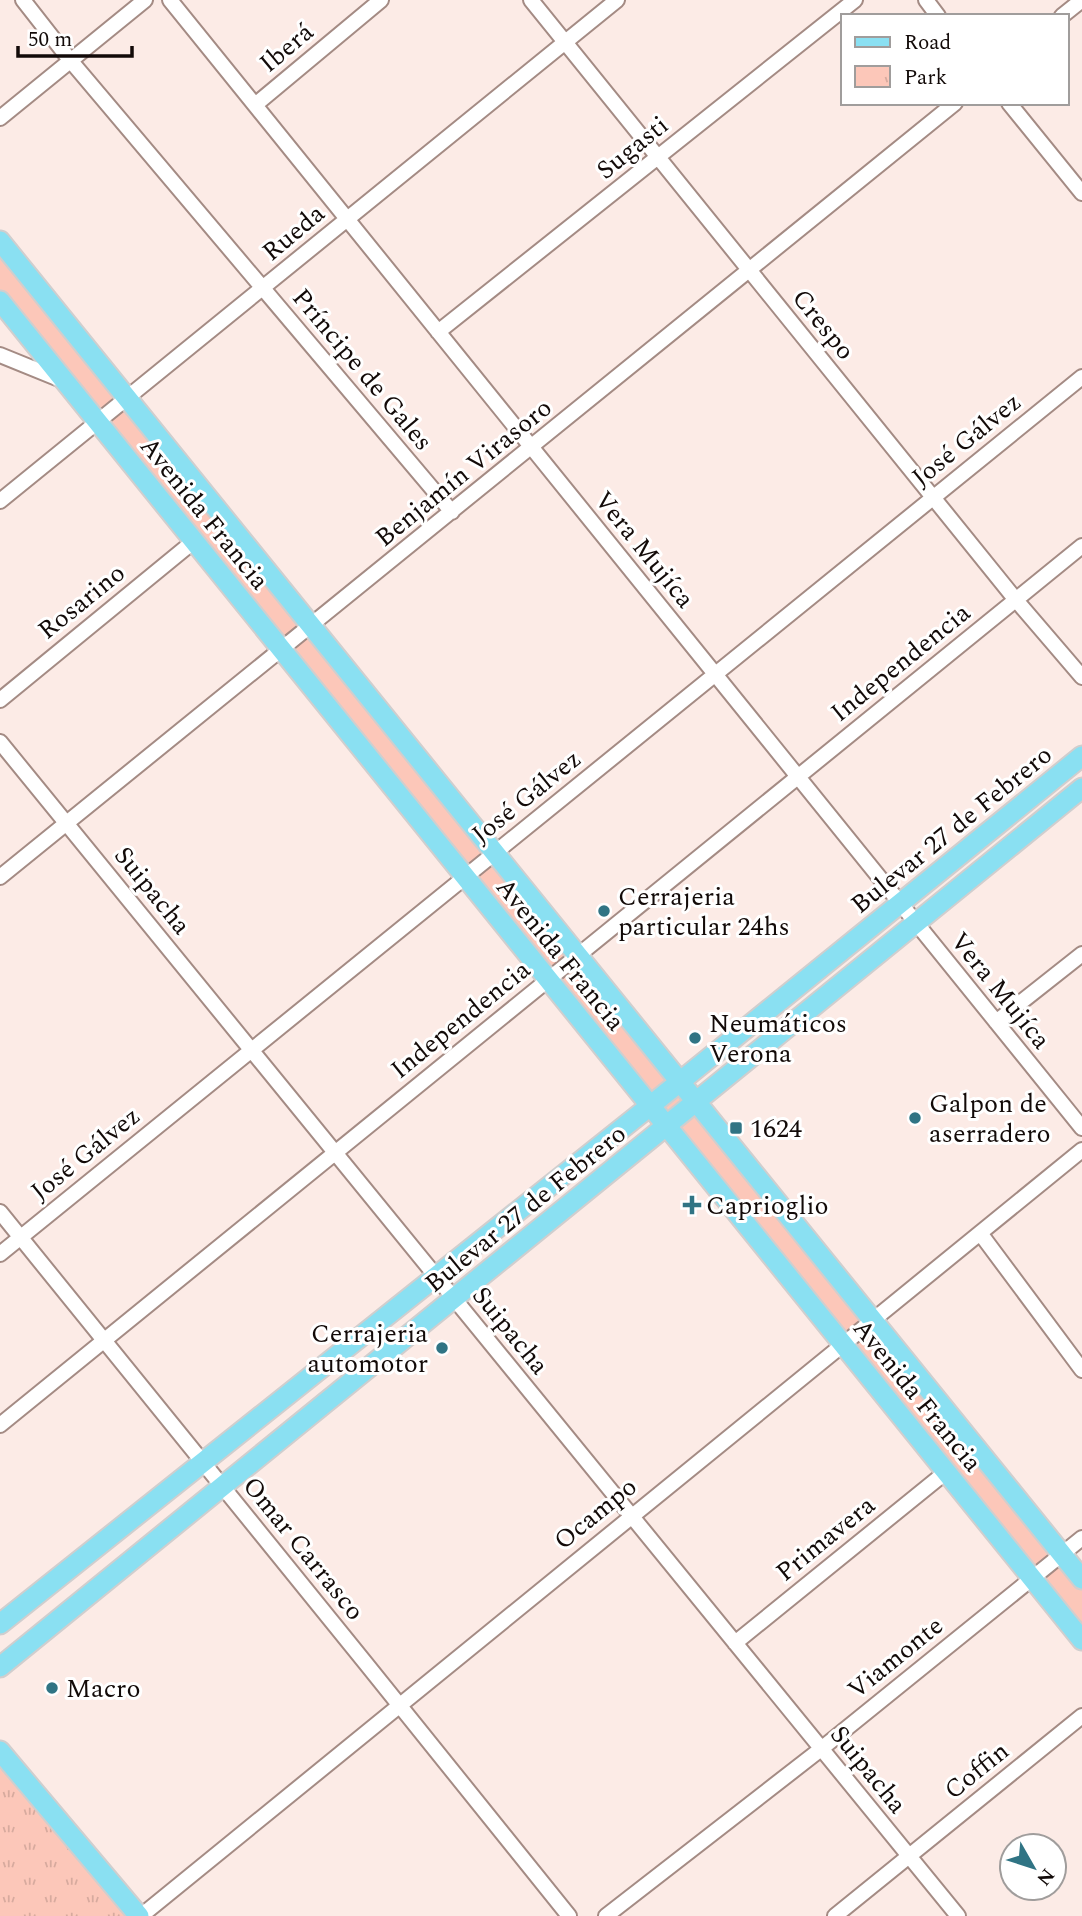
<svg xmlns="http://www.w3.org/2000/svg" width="1082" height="1916" font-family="Spectral,serif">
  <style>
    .green { fill: #fcc7b9 }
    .park { fill: url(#park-tufts) }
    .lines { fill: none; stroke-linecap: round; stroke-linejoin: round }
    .minor-casing { stroke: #a48b84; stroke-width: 18 }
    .major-casing { stroke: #d0cece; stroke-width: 23 }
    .minor { stroke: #fff; stroke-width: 14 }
    .major { stroke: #8ae0f2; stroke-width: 19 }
    .poi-dot { fill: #307484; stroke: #fff; stroke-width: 2.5 }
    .labels { text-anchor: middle; stroke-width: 6; stroke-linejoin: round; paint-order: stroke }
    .street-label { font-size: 26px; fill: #120a08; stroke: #fff }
    .poi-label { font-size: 26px; fill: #120a08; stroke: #fff; text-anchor: start }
  </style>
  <defs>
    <pattern id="park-tufts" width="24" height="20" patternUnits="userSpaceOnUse" patternTransform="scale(1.75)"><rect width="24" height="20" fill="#fcc7b9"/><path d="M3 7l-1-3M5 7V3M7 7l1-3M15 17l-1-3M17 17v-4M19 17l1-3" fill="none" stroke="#d7aa9e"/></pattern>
  </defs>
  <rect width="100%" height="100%" fill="#fcebe6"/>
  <path class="green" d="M 0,241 L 1082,1579 L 1082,1640 L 0,301 Z"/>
  <path class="park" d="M 0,1751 L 139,1916 L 0,1916 Z"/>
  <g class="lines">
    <g class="minor-casing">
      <path id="minor" d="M 23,0 L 70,60 L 452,512
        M 170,0 L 1082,1128
        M 531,0 L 1016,600 L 1082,677
        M 926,0 L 938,16
        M 1062,16 L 1082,0
        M 1009,103 L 1082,193
        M 255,105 L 381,0
        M 0,118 L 145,0
        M 438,332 L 855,0
        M 0,355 L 64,381
        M 0,501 L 617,0
        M 0,700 L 194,541
        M 0,742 L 958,1916
        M 0,877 L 955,103
        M 996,1022 L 1082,954
        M 0,1212 C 189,1447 381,1680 569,1916
        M 980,1233 L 1082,1370
        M 0,1254 L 1082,377
        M 0,1425 L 1082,546
        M 735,1643 L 946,1472
        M 141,1916 L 1082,1150
        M 606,1916 L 821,1749 L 1082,1538
        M 835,1916 L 1082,1716"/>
    </g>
    <g class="major-casing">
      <path id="major" d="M 0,241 L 1082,1579
        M 0,301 L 1082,1640
        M 0,1624 L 650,1106 L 1082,756
        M 0,1667 L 1082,788
        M 0,1751 L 139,1916"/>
    </g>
    <use href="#minor" class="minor"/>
    <use href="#major" class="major"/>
  </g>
  <g class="poi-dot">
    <circle cx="604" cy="911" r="7"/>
    <circle cx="695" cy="1038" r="7"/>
    <circle cx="915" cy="1118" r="7"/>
    <rect x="729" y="1121" width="14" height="14" rx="3.5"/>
    <path d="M688.5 1194.5h7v7h7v7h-7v7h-7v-7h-7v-7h7z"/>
    <circle cx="442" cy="1348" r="7"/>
    <circle cx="52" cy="1688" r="7"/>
  </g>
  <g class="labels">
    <g class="street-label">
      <text transform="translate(286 47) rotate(-40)" y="9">Iberá</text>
      <text transform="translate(632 147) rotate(-39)" y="9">Sugasti</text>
      <text transform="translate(293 232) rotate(-40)" y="9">Rueda</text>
      <text transform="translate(824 324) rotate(51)" y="9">Crespo</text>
      <text transform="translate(363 369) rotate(50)" y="9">Príncipe de Gales</text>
      <text transform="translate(966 439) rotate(-39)" y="9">José Gálvez</text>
      <text transform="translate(463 472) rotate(-39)" y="9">Benjamín Virasoro</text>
      <text transform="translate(205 513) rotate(51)" y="9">Avenida Francia</text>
      <text transform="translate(645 549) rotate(51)" y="9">Vera Mujíca</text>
      <text transform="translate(81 601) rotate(-39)" y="9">Rosarino</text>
      <text transform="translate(900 662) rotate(-39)" y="9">Independencia</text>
      <text transform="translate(526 796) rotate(-39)" y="9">José Gálvez</text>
      <text transform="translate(951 829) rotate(-39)" y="9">Bulevar 27 de Febrero</text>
      <text transform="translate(153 890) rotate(51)" y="9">Suipacha</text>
      <text transform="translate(561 954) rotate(51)" y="9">Avenida Francia</text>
      <text transform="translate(1001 990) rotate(51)" y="9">Vera Mujíca</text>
      <text transform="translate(460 1019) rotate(-39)" y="9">Independencia</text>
      <text transform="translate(85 1153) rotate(-39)" y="9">José Gálvez</text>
      <text transform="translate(525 1208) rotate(-39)" y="9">Bulevar 27 de Febrero</text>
      <text transform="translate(511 1330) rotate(51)" y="9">Suipacha</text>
      <text transform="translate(918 1395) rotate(51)" y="9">Avenida Francia</text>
      <text transform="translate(595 1513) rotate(-39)" y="9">Ocampo</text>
      <text transform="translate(825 1538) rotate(-39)" y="9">Primavera</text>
      <text transform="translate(304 1548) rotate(51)" y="9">Omar Carrasco</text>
      <text transform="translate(895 1657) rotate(-39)" y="9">Viamonte</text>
      <text transform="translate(869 1769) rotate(51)" y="9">Suipacha</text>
      <text transform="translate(976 1770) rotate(-39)" y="9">Coffin</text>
    </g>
    <g class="poi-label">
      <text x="618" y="905">Cerrajeria<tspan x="618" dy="30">particular 24hs</tspan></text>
      <text x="709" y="1032">Neumáticos<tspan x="709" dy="30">Verona</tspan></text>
      <text x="929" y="1112">Galpon de<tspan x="929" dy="30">aserradero</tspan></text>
      <text x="750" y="1137">1624</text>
      <text x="706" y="1214">Caprioglio</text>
      <text x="428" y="1342" text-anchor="end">Cerrajeria<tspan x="428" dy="30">automotor</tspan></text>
      <text x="66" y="1697">Macro</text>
    </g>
  </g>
  <rect x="841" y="14" width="228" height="91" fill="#ffffff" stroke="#a09d9c" stroke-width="2"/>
  <rect x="855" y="37" width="35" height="10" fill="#8ae0f2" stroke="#a09d9c" stroke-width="2"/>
  <text x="904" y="49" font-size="21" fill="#120a08">Road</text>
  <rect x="855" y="66" width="35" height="21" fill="url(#park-tufts)" stroke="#a09d9c" stroke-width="2"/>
  <text x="904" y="84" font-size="21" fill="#120a08">Park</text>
  <g transform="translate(1033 1867) rotate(129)"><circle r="33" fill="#ffffff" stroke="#a09d9c" stroke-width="2"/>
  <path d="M0-5L12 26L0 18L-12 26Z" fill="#307484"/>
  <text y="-10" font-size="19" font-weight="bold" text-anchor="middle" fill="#120a08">N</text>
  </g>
  <path d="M18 46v10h114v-10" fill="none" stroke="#120a08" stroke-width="3.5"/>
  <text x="28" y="46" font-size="21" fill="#120a08" stroke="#ffffff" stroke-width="5" paint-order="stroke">50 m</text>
</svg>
